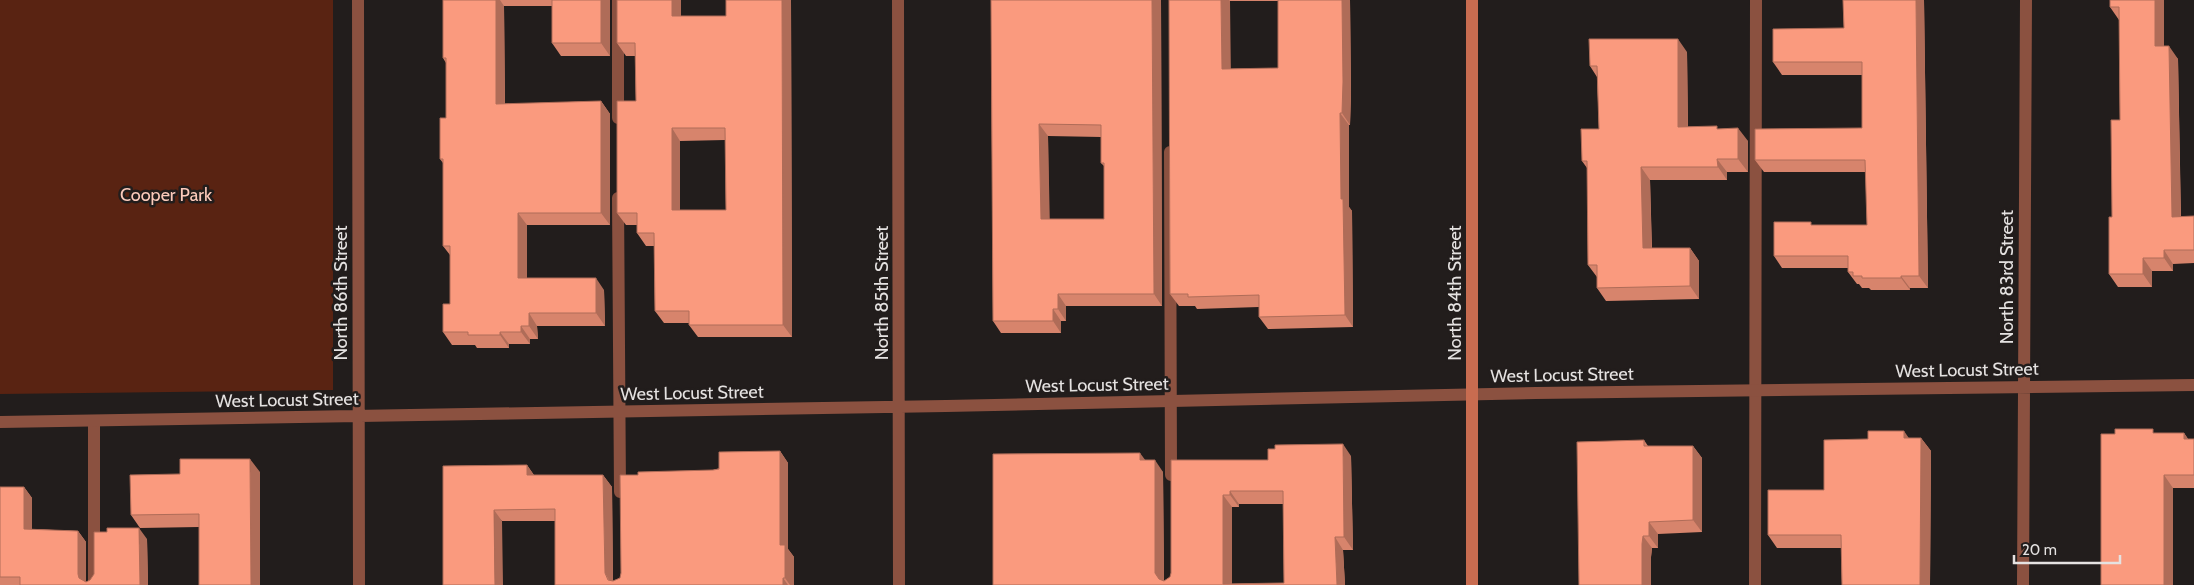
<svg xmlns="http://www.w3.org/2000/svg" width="2194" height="585" font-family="Cabin,sans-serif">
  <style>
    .green { fill: #592312 }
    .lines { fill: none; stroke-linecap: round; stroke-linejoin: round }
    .lane { stroke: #8b5140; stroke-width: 12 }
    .street { stroke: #8b5140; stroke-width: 12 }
    .secondary { stroke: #c86c50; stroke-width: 12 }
    .wall { fill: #d7846c; fill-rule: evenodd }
    .shaded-wall { fill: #af6c58 }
    .building { fill: #fa9a7e; stroke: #af6c58; fill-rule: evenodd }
    .labels { text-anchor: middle; stroke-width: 5; stroke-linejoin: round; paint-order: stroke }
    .park-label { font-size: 18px; fill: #fccabb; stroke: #221d1c }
    .street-label { font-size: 18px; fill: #e5e2e1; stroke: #221d1c }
  </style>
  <rect width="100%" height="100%" fill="#221d1c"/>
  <path class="green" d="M 0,0 L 333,0 L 333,390 L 0,394 Z"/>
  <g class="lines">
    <path class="lane" d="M 618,0 L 618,118
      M 1170,152 L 1171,475
      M 618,198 L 620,492
      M 94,421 L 94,585
      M 1755,585 L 1756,0"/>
    <path class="street" d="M 358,0 L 359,585
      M 898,0 L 899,585
      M 0,422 L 946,406 L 1536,393 L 2194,385
      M 2023,585 L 2026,0"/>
    <path class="secondary" d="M 1472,0 L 1472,585"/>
  </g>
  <path class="wall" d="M 443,0 L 610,0 L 610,56 L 561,56 L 552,43 L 552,6 L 504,6 L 505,104 L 601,101 L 610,114 L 610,225 L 527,225 L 527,278 L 604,290 L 605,326 L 537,326 L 538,339 L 530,339 L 530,344 L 509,344 L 509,348 L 477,348 L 475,345 L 452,345 L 443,332 L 450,304 L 450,255 L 443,246 L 443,163 L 440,159 L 446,118 L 446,63 L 443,58 Z
    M 681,0 L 681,16 L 726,16 L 726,0 L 791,0 L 792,337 L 698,337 L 689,325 L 689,323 L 664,323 L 655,311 L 654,246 L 646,246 L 637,233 L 637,225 L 626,225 L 617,213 L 636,101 L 635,56 L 626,56 L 617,43 ZM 725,140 L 726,210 L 680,210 L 680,141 Z
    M 991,0 L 1161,0 L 1162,306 L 1066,306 L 1066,321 L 1061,321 L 1061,333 L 1001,333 L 993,321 ZM 1048,136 L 1101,137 L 1101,163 L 1104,166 L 1104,219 L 1049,219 Z
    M 1169,0 L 1350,0 L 1351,94 L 1350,125 L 1349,125 L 1349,207 L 1352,211 L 1353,327 L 1268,329 L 1259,317 L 1259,307 L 1197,309 L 1195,306 L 1179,306 L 1170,294 ZM 1230,1 L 1278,1 L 1278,68 L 1230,69 Z
    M 1843,0 L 1924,0 L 1928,288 L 1910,288 L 1910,290 L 1871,290 L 1869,288 L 1862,288 L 1859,284 L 1857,284 L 1848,272 L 1848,268 L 1782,268 L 1774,256 L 1814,225 L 1867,225 L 1866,172 L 1764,172 L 1755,160 L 1862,128 L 1862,75 L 1782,75 L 1773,62 L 1844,28 Z
    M 2110,0 L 2164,0 L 2164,46 L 2178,59 L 2181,217 L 2194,216 L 2194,263 L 2173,264 L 2173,271 L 2152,271 L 2152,287 L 2118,287 L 2109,274 L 2112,217 L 2120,120 L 2119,20 L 2110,7 Z
    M 1687,52 L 1688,127 L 1719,129 L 1748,141 L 1748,172 L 1727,172 L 1727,180 L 1650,180 L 1652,248 L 1690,248 L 1699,261 L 1699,299 L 1606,301 L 1597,288 L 1597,277 L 1588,265 L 1587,168 L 1582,161 L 1599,129 L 1597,77 L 1590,66 Z
    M 2157,433 L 2184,433 L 2188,439 L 2194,439 L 2194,488 L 2173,488 L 2173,585 Z
    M 1909,438 L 1921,438 L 1931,451 L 1930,585 L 1842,585 L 1841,548 L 1777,548 L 1768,535 L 1824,490 Z
    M 1644,440 L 1648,446 L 1693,446 L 1702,458 L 1702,532 L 1658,534 L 1658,548 L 1652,548 L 1651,557 L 1651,585 L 1579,585 Z
    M 780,451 L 788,463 L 788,549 L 794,557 L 794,585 L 555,585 L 555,521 L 502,521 L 443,466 L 527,465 L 534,475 L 603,475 L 612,487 L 613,581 L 620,578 L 621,573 L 638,475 L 713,470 Z
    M 1351,456 L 1353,550 L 1343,550 L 1345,585 L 993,585 L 1145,460 L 1163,472 L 1164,581 L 1170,577 L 1171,573 L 1171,460 L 1268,460 ZM 1239,504 L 1283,504 L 1284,583 L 1232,584 L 1232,507 L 1239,507 Z
    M 260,472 L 260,585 L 199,585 L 199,527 L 140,528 L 131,515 L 180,474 Z
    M 0,487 L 24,487 L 32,498 L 32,529 L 78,531 L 86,542 L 86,582 L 90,580 L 147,539 L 148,585 L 0,585 Z"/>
  <path class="shaded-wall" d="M 496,0 L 500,0 L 504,6 L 505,117 L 496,104 Z
    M 601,0 L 610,0 L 610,56 L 601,43 Z
    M 672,0 L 681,0 L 681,29 L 672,16 Z
    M 782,0 L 791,0 L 792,337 L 783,325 Z
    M 1152,0 L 1161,0 L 1162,306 L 1154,294 Z
    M 1221,0 L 1229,0 L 1230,1 L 1231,81 L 1222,69 Z
    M 1342,0 L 1350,0 L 1351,94 L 1350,125 L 1342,113 Z
    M 1916,0 L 1924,0 L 1928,288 L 1919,276 Z
    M 2155,0 L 2164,0 L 2164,59 L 2155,46 Z
    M 1678,39 L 1687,52 L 1688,140 L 1678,127 Z
    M 2169,46 L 2178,59 L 2181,230 L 2172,217 Z
    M 601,101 L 610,114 L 610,225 L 601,213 Z
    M 1340,113 L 1349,125 L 1349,207 L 1352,211 L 1353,327 L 1345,315 L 1341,199 Z
    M 1039,124 L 1048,136 L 1050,231 L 1041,219 Z
    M 672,128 L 680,141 L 680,223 L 672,210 Z
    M 1738,128 L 1748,141 L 1748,172 L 1738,159 Z
    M 1717,159 L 1727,172 L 1727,180 L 1718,167 Z
    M 1641,167 L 1650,180 L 1652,261 L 1643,248 Z
    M 518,213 L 527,225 L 527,290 L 518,278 Z
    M 1690,248 L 1699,261 L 1699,299 L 1690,286 Z
    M 2164,250 L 2173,264 L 2173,271 L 2164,258 Z
    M 2143,258 L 2152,271 L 2152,287 L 2143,274 Z
    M 1901,276 L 1910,288 L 1910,290 L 1901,278 Z
    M 596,278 L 604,290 L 605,326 L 596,313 Z
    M 1058,294 L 1066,306 L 1066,321 L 1058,309 Z
    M 1053,309 L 1061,321 L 1061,333 L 1053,321 Z
    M 529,313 L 537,326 L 538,339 L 529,326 Z
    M 521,326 L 530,339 L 530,344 L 521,332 Z
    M 500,332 L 509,344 L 509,348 L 500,335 Z
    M 1904,431 L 1913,444 L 1904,438 Z
    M 2184,433 L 2193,446 L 2184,439 Z
    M 1921,438 L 1931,451 L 1930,585 L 1920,585 Z
    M 1343,444 L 1351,456 L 1353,550 L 1344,537 Z
    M 1693,446 L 1702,458 L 1702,532 L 1693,520 Z
    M 780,451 L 788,463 L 788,549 L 794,557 L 794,585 L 790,585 L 785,578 L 780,545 Z
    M 1140,453 L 1149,465 L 1140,460 Z
    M 250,459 L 260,472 L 260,585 L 251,585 Z
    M 1155,460 L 1163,472 L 1164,585 L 1159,579 L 1155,573 Z
    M 527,465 L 535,477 L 527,475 Z
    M 603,475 L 612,487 L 613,585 L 612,585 L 605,573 Z
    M 2164,475 L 2173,488 L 2173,585 L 2164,585 Z
    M 24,487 L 32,498 L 32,541 L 24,529 Z
    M 1230,491 L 1239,504 L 1239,507 L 1230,495 Z
    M 1223,495 L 1232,507 L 1232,585 L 1223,584 Z
    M 494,510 L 502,521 L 503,585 L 495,585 Z
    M 1649,522 L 1658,534 L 1658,548 L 1649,536 Z
    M 139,528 L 147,539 L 148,585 L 140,585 Z
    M 78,531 L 86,542 L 86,585 L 79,578 L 78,574 Z
    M 1643,536 L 1652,548 L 1651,557 L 1651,585 L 1642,585 L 1642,544 Z
    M 1335,537 L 1343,550 L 1345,585 L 1337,585 Z
    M 783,578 L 788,585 L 783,585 Z"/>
  <path class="building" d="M 443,0 L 496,0 L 496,104 L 601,101 L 601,213 L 518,213 L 518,278 L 596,278 L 596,313 L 529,313 L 529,326 L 521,326 L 521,332 L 500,332 L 500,335 L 468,335 L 468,332 L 443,332 L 443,304 L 450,304 L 450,246 L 443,246 L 443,159 L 440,159 L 440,118 L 446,118 L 446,58 L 443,58 Z
    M 552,0 L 601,0 L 601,43 L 552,43 Z
    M 617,0 L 672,0 L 672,16 L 726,16 L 726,0 L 782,0 L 783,325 L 689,325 L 689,311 L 655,311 L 654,233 L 637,233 L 637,213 L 617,213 L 617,101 L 636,101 L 635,43 L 617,43 ZM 672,128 L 725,128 L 726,210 L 672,210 Z
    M 991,0 L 1152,0 L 1154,294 L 1058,294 L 1058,309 L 1053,309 L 1053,321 L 993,321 ZM 1039,124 L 1101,125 L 1101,163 L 1104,163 L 1104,219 L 1041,219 Z
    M 1169,0 L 1221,0 L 1222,69 L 1278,68 L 1278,0 L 1342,0 L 1343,82 L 1342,113 L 1340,113 L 1341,199 L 1343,199 L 1345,315 L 1259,317 L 1259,295 L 1188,297 L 1188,294 L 1170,294 Z
    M 1843,0 L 1916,0 L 1919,276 L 1901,276 L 1901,278 L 1862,278 L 1862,276 L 1853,276 L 1853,272 L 1848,272 L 1848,256 L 1774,256 L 1774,222 L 1811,222 L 1811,225 L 1867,225 L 1865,160 L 1755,160 L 1755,129 L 1862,128 L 1862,62 L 1773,62 L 1773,29 L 1844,28 Z
    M 2110,0 L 2155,0 L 2155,46 L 2169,46 L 2172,217 L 2194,216 L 2194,250 L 2164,250 L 2164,258 L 2143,258 L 2143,274 L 2109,274 L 2109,217 L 2112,217 L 2111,120 L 2120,120 L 2119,7 L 2110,7 Z
    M 1589,39 L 1678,39 L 1678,127 L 1717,126 L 1717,129 L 1738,128 L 1738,159 L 1717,159 L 1718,167 L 1641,167 L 1643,248 L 1690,248 L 1690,286 L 1597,288 L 1597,265 L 1588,265 L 1587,161 L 1582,161 L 1581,129 L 1599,129 L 1597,66 L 1590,66 Z
    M 2115,429 L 2153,429 L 2153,433 L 2184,433 L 2184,439 L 2194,439 L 2194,475 L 2164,475 L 2164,585 L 2101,585 L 2101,434 L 2115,434 Z
    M 1868,431 L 1904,431 L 1904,438 L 1921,438 L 1920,585 L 1842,585 L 1841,535 L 1768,535 L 1768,490 L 1824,490 L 1824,440 L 1868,439 Z
    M 1644,440 L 1644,446 L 1693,446 L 1693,520 L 1649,522 L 1649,536 L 1643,536 L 1642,544 L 1642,585 L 1579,585 L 1577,442 Z
    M 1343,444 L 1344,537 L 1335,537 L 1337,585 L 993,585 L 993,454 L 1140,453 L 1140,460 L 1155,460 L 1155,573 L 1159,579 L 1164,581 L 1170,577 L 1171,573 L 1171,460 L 1268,460 L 1268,449 L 1275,449 L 1275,445 ZM 1230,491 L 1283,491 L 1284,583 L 1223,584 L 1223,495 L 1230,495 Z
    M 780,451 L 780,545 L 785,545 L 785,578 L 783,578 L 783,585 L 555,585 L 555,509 L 494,510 L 495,585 L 443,585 L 443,466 L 527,465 L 527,475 L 603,475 L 605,573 L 608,580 L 613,581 L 620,578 L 621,573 L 620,475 L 638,475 L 638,472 L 713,470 L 719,469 L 719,452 Z
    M 180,459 L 250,459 L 251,585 L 199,585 L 199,514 L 131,515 L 130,475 L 180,474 Z
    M 0,487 L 24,487 L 24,529 L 78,531 L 78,574 L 79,578 L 86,582 L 90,580 L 94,574 L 94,532 L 107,532 L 107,528 L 139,528 L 140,585 L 20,585 L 20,577 L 0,577 Z"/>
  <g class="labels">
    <g class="park-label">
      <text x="166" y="201">Cooper Park</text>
    </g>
    <g class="street-label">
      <text transform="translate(2007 277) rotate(-90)" y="6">North 83rd Street</text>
      <text transform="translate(341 293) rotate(-90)" y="6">North 86th Street</text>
      <text transform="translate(882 293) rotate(-90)" y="6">North 85th Street</text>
      <text transform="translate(1455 293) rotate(-90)" y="6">North 84th Street</text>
      <text transform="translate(1967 370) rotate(-1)" y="6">West Locust Street</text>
      <text transform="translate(1562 375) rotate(-1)" y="6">West Locust Street</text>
      <text transform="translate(1097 385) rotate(-1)" y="6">West Locust Street</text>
      <text transform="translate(692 393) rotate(-1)" y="6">West Locust Street</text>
      <text transform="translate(287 400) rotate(-1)" y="6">West Locust Street</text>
    </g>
  </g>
  <path d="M2014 555v8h106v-8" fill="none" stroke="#e5e2e1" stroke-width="2.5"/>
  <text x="2022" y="555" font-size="15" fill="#e5e2e1" stroke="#221d1c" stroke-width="4" paint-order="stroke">20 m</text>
</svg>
